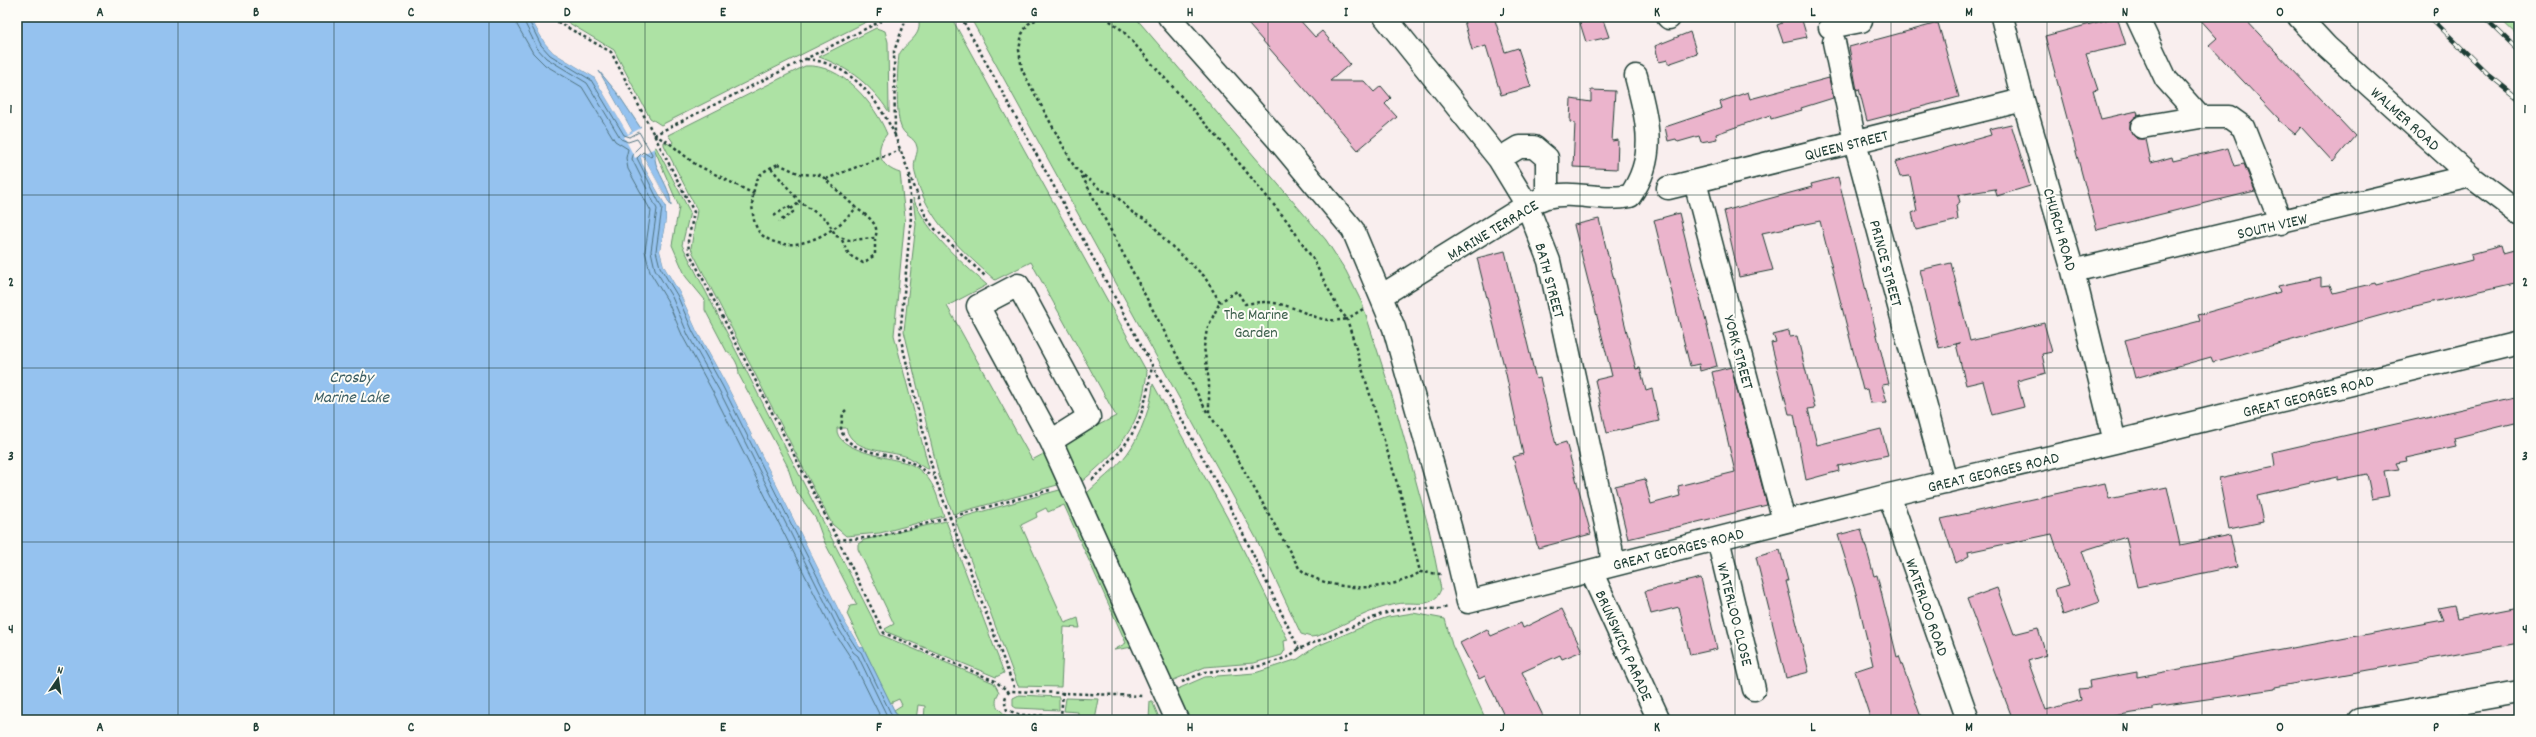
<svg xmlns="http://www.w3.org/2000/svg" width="2536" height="737" font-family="Dekko,sans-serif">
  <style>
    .green { fill: #ade2a4; stroke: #66906c }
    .water { fill: #95c2ef; stroke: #668da4 }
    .pier { fill: #f9eeee }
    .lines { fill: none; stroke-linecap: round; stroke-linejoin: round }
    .shore { stroke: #4e727f; stroke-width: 1 }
    .building { fill: #ebb4cc; stroke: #1f3d34 }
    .minor-casing { stroke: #1f3d34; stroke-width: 25 }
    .path { stroke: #1f3d34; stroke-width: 2.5; stroke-dasharray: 3 3; stroke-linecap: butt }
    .minor { stroke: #fdfcf7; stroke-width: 22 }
    .rail-casing { stroke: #1f3d34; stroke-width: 4.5 }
    .rail { stroke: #fdfcf7; stroke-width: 3; stroke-dasharray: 9; stroke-linecap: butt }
    .path-bridge { stroke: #1f3d34; stroke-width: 2.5; stroke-dasharray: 3 3; stroke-linecap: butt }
    .grid { fill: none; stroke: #1f3d34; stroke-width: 1; stroke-opacity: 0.55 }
    .labels { text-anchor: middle; stroke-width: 4; stroke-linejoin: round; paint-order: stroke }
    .street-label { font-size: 16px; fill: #1f3d34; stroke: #fdfcf7 }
    .park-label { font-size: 16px; fill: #3b5e4a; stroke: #fdfcf7 }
    .water-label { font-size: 17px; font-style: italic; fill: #3c5e63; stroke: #fdfcf7 }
    .neatline { fill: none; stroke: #1f3d34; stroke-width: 1.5 }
    .grid-label { font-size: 13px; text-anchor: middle; font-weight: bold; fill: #1f3d34 }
  </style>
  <rect width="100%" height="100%" fill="#f9eeee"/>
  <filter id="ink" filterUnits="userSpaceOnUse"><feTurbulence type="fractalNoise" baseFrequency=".025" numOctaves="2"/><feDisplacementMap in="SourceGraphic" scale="8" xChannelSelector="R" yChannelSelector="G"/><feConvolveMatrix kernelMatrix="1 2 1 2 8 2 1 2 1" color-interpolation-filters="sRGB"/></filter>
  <g filter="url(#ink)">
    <path class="green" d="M 559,17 L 876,17 L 661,125 L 650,118 L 614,50 Z
      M 935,17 L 951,17 L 1147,372 C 1140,429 1121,448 1079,484 L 1062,444 L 1116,416 L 1031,262 L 995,280 C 961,250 926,219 915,173 C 912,160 919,153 917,147 C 915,136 903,137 900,124 C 896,112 897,69 899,55 C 905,42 921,38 919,22 Z
      M 970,17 L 1135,17 L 1326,240 L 1346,271 L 1362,303 L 1395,405 L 1429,529 L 1441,589 C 1433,611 1415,600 1397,604 C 1369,609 1344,625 1318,636 L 1311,637 L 1301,634 L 1256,538 Z
      M 2498,17 L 2519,17 L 2519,37 Z
      M 876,28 L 885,31 L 888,42 L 889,112 C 871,85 850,68 819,57 Z
      M 805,66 C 841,63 875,104 887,134 C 873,150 880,167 900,173 L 905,217 L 894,335 L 929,469 C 923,469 915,460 908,457 C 889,450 852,453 846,428 L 837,428 C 834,451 892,458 907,463 C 914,465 920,470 925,475 C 935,484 939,503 944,516 L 880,533 L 846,536 L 832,524 L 693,253 L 691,248 L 697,210 L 664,145 L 664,142 L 671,145 L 673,142 L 668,135 Z
      M 656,147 L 690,212 L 682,245 L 881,635 L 994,683 L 999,692 C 990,711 1004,708 1008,720 L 924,720 L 925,706 L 918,705 L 916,720 L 899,720 L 894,710 L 902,705 L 899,699 L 890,703 L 847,614 L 850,606 L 857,605 L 824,541 L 816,519 L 795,489 L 787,465 L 739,375 C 739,366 735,357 727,352 L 705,310 L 705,300 L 686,277 L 672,245 L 679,207 L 654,148 Z
      M 913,198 C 928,234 958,259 987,285 L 947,306 L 1032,460 L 1049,451 L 1061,484 L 953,514 L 939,476 L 904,331 L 916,224 Z
      M 1153,384 L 1227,517 L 1288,640 L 1284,641 L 1285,650 L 1282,655 L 1254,663 L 1205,667 L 1169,682 L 1085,495 C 1098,482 1116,469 1127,454 C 1141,435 1151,406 1153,384 Z
      M 1063,489 L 1133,647 L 1114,650 L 1126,643 L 1064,505 L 1048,512 L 1046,508 L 1036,513 L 1037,517 L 1021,525 L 1065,623 L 1078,618 L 1080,628 L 1064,627 L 1061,687 L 1018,686 L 955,519 Z
      M 946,521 L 1004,673 L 996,677 L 887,632 L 885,629 L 894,624 L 858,549 L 858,544 L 864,540 Z
      M 1413,613 L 1445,619 L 1452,645 L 1486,720 L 1185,720 L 1173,691 L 1205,677 L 1255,673 L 1298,659 L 1315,647 L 1374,622 L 1388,617 Z
      M 1019,695 L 1059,697 L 1059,710 L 1016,708 L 1013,706 L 1013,698 Z
      M 1066,698 L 1099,699 L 1095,720 L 1077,720 L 1078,712 L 1064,711 Z
      M 1150,701 L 1152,701 L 1160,720 L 1149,720 Z"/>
    <path class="water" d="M 17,17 L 530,17 L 545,43 L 553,52 L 594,77 L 628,133 L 632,131 L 599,71 L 618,94 L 654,148 C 656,154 654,158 656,164 C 661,179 671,190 671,206 L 643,156 L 641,158 L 642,163 L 666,206 L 666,220 L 660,251 L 664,266 L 680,293 L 697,331 L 727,385 L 845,622 L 860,647 L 863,647 L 899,720 L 17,720 Z"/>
    <path class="pier" d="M 530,17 L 532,17 L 546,42 L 554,51 L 595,75 L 629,131 L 598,70 L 632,131 L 628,134 L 594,77 L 553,52 L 545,43 Z
      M 643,127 L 655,148 L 635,158 L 624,137 Z
      M 643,156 L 672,207 L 644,160 L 668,206 L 668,220 L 662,251 L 666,265 L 682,292 L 698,330 L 728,384 L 847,621 L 863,647 L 860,647 L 845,622 L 727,385 L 697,331 L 680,293 L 664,266 L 660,251 L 666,220 L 666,206 L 642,163 L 641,157 Z"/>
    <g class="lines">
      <path class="shore" d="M 516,17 L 517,25 L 533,53 L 545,65 L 582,87 L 615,141 L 628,149 L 626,158 L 628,169 L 651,211 L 645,251 L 650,272 L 667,300 L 683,337 L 713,392 L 832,629 L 853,661 L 882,720
        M 522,17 L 537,48 L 546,58 L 587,83 L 621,139 L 628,142 L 637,139 L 641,145 L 634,152 L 632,159 L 657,209 L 651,251 L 655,269 L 672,297 L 688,335 L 719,390 L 837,626 L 853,652 L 858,656 L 889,720
        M 527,17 L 541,45 L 550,55 L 591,80 L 624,135 L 630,137 L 639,132 L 652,154 L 651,157 L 643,152 L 637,158 L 662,208 L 656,251 L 660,267 L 677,295 L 693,332 L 723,387 L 841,624 L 857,649 L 861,652 L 894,720"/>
    </g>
    <path class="building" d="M 1242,17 L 1297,17 L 1315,37 L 1322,31 L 1350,64 L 1330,81 L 1364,81 L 1374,92 L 1381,86 L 1391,98 L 1385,104 L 1397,117 L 1358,150 Z
      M 1463,17 L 1494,17 L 1505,52 L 1518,48 L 1531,87 L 1501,95 L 1486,46 L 1472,50 Z
      M 1578,17 L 1602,17 L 1609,37 L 1586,42 Z
      M 1780,17 L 1801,17 L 1807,37 L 1783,42 L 1777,25 L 1782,23 Z
      M 2117,17 L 2126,45 L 2086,54 L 2098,90 L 2093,91 L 2101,119 L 2137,111 L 2138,115 L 2130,122 L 2130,130 L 2137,139 L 2146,139 L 2151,163 L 2172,157 L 2173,161 L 2228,148 L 2234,166 L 2244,164 L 2255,191 L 2097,230 L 2045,36 Z
      M 2198,17 L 2243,17 L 2355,136 L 2333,162 L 2301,127 L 2295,134 L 2278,120 L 2279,119 L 2209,45 L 2217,38 Z
      M 1938,23 L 1959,97 L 1867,121 L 1859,89 L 1857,90 L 1849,47 Z
      M 1690,32 L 1697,54 L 1668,64 L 1668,60 L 1659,62 L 1655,46 Z
      M 1829,78 L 1833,98 L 1801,108 L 1802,110 L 1771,119 L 1770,115 L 1716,134 L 1717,139 L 1701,142 L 1699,136 L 1678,142 L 1676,139 L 1668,141 L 1665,127 L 1722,108 L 1720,102 L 1748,92 L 1750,99 Z
      M 1591,90 L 1615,91 L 1612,141 L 1618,140 L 1617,169 L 1573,167 L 1575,123 L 1570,122 L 1571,99 L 1591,102 Z
      M 2011,124 L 2030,186 L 1997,196 L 1995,189 L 1958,195 L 1960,202 L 1956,205 L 1958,220 L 1916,230 L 1912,213 L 1917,211 L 1910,176 L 1900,177 L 1895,162 L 1991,135 L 1989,129 Z
      M 1838,177 L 1889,384 L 1882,385 L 1887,402 L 1870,403 L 1867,389 L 1863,390 L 1820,221 L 1762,233 L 1773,270 L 1739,277 L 1724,211 L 1812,187 L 1811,184 Z
      M 1679,213 L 1717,366 L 1700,371 L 1699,364 L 1690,366 L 1654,220 Z
      M 1599,219 L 1636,369 L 1640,368 L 1646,391 L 1652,389 L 1659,421 L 1607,433 L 1595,380 L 1612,376 L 1574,225 Z
      M 2501,246 L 2503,253 L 2514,250 L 2519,266 L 2519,282 L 2411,307 L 2213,362 L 2211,357 L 2135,378 L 2125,340 L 2200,321 L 2198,315 L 2280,292 L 2278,286 L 2321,277 L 2321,286 L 2330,285 L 2333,293 L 2375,283 L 2376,285 L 2472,260 L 2471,254 Z
      M 1505,251 L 1536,379 L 1540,378 L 1556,445 L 1566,442 L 1591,534 L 1538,548 L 1513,457 L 1523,454 L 1506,374 L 1477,258 Z
      M 1951,263 L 1970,341 L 2044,323 L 2052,352 L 2042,354 L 2046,373 L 2017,381 L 2024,407 L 1992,415 L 1983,381 L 1966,385 L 1956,344 L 1960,343 L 1939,348 L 1920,270 Z
      M 1789,331 L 1790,337 L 1797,336 L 1815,408 L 1808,409 L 1817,445 L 1881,429 L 1888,455 L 1838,466 L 1839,471 L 1806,480 L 1794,414 L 1789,414 L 1771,343 L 1776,342 L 1773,335 Z
      M 1731,367 L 1767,505 L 1628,539 L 1615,486 L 1645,479 L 1651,504 L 1680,496 L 1678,486 L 1735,472 L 1712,372 Z
      M 2519,396 L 2519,422 L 2454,438 L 2456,447 L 2406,458 L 2407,461 L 2396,463 L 2399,469 L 2384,471 L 2389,496 L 2372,499 L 2367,474 L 2337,480 L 2337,477 L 2257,495 L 2263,522 L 2229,529 L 2219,478 L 2275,466 L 2273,452 Z
      M 2105,483 L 2109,499 L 2167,487 L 2180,545 L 2230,535 L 2237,566 L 2137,587 L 2126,537 L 2082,551 L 2100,602 L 2063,615 L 2055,589 L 2069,585 L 2052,534 L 1968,552 L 1969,556 L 1956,563 L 1941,519 Z
      M 1861,529 L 1874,576 L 1877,575 L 1897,657 L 1899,656 L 1922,720 L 1871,720 L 1855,671 L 1873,665 L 1857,597 L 1838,535 Z
      M 1780,550 L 1788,581 L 1786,581 L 1809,672 L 1786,678 L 1756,557 Z
      M 1701,578 L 1717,649 L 1690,655 L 1679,607 L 1651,614 L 1645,591 Z
      M 1997,588 L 2014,634 L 2038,628 L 2046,655 L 2028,661 L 2046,710 L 2081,700 L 2079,689 L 2090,688 L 2089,681 L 2137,672 L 2137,677 L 2443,620 L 2438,608 L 2454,605 L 2457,619 L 2519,607 L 2519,643 L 2275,687 L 2275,689 L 2153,707 L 2153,710 L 2086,720 L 2085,717 L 2059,720 L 2013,720 L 1967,599 Z
      M 1562,609 L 1582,651 L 1562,659 L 1560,655 L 1522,672 L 1545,720 L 1506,720 L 1485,676 L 1479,679 L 1460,643 L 1487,629 L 1491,636 L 1521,623 L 1523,628 Z"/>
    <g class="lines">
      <g class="minor-casing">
        <path id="minor" d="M 1169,17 L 1279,141 L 1353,230 L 1394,328 L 1451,530 L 1468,602 L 1889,495 L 2115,442 L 2519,343
          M 1385,17 L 1499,159 L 1527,205 L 1549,261 L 1611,548 L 1612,564
          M 1668,17 L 1669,18
          M 2002,17 L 2023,100 L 2073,271 L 2115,442
          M 2137,17 L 2166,79 L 2200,117
          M 2299,17 L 2327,47 L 2470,176 L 2519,213
          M 1830,27 L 1861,21
          M 1834,42 L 1855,142 L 1946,482
          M 2142,127 L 2200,117 L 2229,117 L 2243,127 L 2281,223
          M 1499,159 L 1519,147 L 1534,147 L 1547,158 L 1547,197
          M 1695,182 L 1784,521
          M 1668,188 L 2023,100
          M 2073,271 L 2470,176
          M 1381,296 L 1527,205 C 1533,203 1540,199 1547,197 C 1574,190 1602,202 1630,196 C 1658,156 1647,120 1636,76
          M 1051,441 L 1089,417 L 1018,285 L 978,306 L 1051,441 L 1177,720
          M 1889,495 L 1968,720
          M 1718,539 L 1754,689
          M 1591,571 L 1659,720
          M 2359,720 L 2519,692"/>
      </g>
      <path class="path" d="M 554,17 L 556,21 L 611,52 L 694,212 L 688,241 L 689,252 L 838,540 L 877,537 L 1050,490
        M 907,17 L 894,51 L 895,136 L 926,217 L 935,229 L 986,277
        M 961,17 L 1232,511 L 1299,649
        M 1041,17 L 1028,24 L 1022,34 L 1019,50 L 1022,70 L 1075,168 L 1101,190 L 1114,194 L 1133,213 L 1150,222 L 1166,241 L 1204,276 L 1220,302 L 1207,329 L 1204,347 L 1209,382 L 1209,414 L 1227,440 L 1299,568 C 1326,593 1390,593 1420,572
        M 1105,17 L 1122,30 L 1220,140 L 1288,222 L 1313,259 L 1338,308 L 1347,319 C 1318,325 1305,309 1279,304 C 1268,301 1257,302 1245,304 L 1237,291 L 1220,302
        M 806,59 C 850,63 877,98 895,135
        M 654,135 L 889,17
        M 654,135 L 668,142 L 695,164 L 754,194
        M 778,164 L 800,174 L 821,175 L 856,208 C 837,232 791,259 762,235 C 749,224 750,188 760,175 C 765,170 772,167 778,164 Z
        M 771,168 L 800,202 L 827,220
        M 909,176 L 911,217 L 900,336 L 934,475 L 1015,690
        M 1082,176 L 1208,414
        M 826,179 L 900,150
        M 791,209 L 800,202
        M 774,216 L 788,206 L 793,212 L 779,222
        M 836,236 L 849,240 L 875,238 C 881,224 866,215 856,208
        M 842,240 L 849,255 L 863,263 L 875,255 L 875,238
        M 1363,309 L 1347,319 L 1404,506 L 1420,572 L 1441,574
        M 846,410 L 843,413 L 841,428 C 844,454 892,453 910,462 C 919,465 925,474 934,475
        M 1092,480 C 1133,442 1143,423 1152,366
        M 838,540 L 884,633 L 995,681 L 1009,692
        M 1182,682 L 1205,672 L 1261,666 L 1288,657 L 1299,649 L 1382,614 L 1407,608 L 1440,609 L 1448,607
        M 1063,692 L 1061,716 L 1021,715 L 1007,710 C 1004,703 1004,696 1010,691 L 1143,696"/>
      <use href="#minor" class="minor"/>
      <g class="rail-casing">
        <path id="rail" d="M 2430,17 L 2489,75 L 2519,99
          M 2484,17 L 2519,51"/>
      </g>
      <use href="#rail" class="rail"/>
      <path class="path-bridge" d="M 827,220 L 836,236"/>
    </g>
  </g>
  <path class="grid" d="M 178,17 L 178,720M 334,17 L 334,720M 489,17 L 489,720M 645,17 L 645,720M 801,17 L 801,720M 956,17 L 956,720M 1112,17 L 1112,720M 1268,17 L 1268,720M 1424,17 L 1424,720M 1580,17 L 1580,720M 1735,17 L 1735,720M 1891,17 L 1891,720M 2047,17 L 2047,720M 2202,17 L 2202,720M 2358,17 L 2358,720M 17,195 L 2519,195M 17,368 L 2519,368M 17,542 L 2519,542"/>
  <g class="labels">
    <g class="street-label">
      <text transform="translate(2406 118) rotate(42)" y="6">WALMER ROAD</text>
      <text transform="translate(1846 144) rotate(-14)" y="6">QUEEN STREET</text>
      <text transform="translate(2272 225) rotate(-13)" y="6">SOUTH VIEW</text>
      <text transform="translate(1492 229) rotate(-31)" y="6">MARINE TERRACE</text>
      <text transform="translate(2061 229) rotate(74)" y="6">CHURCH ROAD</text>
      <text transform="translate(1887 263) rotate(75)" y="6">PRINCE STREET</text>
      <text transform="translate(1551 280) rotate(75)" y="6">BATH STREET</text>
      <text transform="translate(1740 352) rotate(75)" y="6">YORK STREET</text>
      <text transform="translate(2308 395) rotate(-14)" y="6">GREAT GEORGES ROAD</text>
      <text transform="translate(1993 471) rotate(-13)" y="6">GREAT GEORGES ROAD</text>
      <text transform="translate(1678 548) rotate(-14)" y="6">GREAT GEORGES ROAD</text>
      <text transform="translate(1928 607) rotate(71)" y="6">WATERLOO ROAD</text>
      <text transform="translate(1736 614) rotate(76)" y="6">WATERLOO CLOSE</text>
      <text transform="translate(1625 645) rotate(66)" y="6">BRUNSWICK PARADE</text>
    </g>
    <g class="park-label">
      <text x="1256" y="319">The Marine<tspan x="1256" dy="18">Garden</tspan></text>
    </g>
    <g class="water-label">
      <text x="351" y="382">Crosby<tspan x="351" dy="20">Marine Lake</tspan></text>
    </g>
  </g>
  <rect width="2536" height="737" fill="none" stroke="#fdfcf7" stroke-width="44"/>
  <g transform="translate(58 679) rotate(13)" stroke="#fdfcf7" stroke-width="3" paint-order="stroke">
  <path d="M0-3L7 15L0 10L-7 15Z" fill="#1f3d34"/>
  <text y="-6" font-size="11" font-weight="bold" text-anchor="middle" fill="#1f3d34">N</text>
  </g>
  <rect x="22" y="22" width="2492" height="693" class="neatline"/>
  <g class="grid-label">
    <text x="100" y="16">A</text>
    <text x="256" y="16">B</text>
    <text x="411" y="16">C</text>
    <text x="567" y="16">D</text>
    <text x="723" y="16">E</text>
    <text x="879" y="16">F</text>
    <text x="1034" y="16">G</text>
    <text x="1190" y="16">H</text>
    <text x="1346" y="16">I</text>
    <text x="1502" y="16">J</text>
    <text x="1657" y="16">K</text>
    <text x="1813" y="16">L</text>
    <text x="1969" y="16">M</text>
    <text x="2125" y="16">N</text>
    <text x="2280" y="16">O</text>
    <text x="2436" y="16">P</text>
    <text x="11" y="113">1</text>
    <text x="2525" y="113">1</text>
    <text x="11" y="286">2</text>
    <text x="2525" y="286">2</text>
    <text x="11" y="460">3</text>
    <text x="2525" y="460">3</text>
    <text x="11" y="633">4</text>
    <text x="2525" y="633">4</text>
    <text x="100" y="731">A</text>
    <text x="256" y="731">B</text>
    <text x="411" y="731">C</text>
    <text x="567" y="731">D</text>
    <text x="723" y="731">E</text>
    <text x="879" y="731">F</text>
    <text x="1034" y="731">G</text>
    <text x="1190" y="731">H</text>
    <text x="1346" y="731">I</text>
    <text x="1502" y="731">J</text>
    <text x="1657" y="731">K</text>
    <text x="1813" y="731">L</text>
    <text x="1969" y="731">M</text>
    <text x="2125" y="731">N</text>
    <text x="2280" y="731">O</text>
    <text x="2436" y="731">P</text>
  </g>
</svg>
